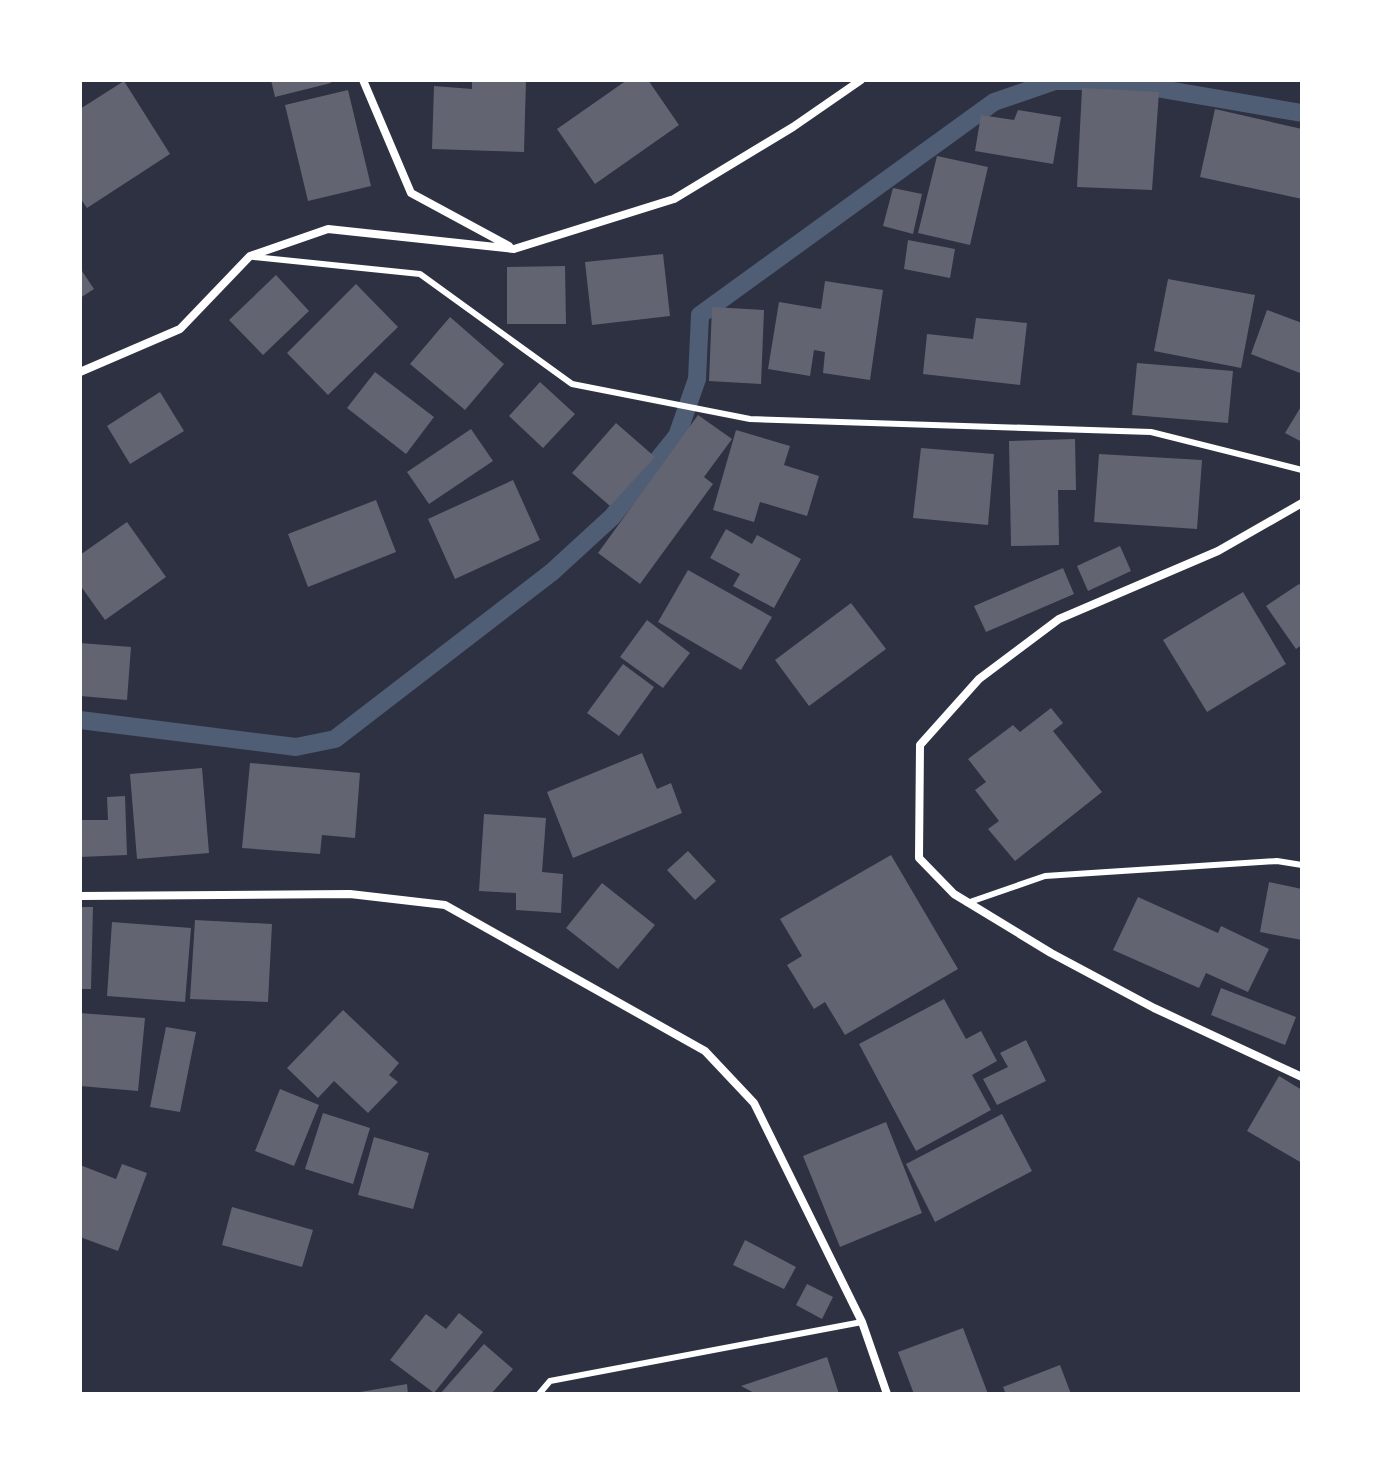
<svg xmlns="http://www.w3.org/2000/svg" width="1382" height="1474" font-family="'Roboto Condensed',sans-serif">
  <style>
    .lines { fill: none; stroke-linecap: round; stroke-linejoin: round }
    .stream { stroke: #4f5d75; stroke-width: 18 }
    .building { fill: #626471 }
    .service { stroke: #fff; stroke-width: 6 }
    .minor { stroke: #fff; stroke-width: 8 }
  </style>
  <rect width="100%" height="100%" fill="#2d3142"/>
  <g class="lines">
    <path class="stream" d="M 80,720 L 296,747 L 335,739 L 552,572 L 612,517 L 677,436 L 697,379 L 700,315 L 994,102 L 1055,81 L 1115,81 L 1302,113"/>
  </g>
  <path class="building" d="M 271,80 L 330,80 L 331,83 L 275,97 Z
    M 472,80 L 526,80 L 524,152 L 432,149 L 434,86 L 472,89 Z
    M 627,80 L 648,80 L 679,125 L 595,184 L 557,129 Z
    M 124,81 L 170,154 L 87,208 L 80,198 L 80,109 Z
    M 1082,88 L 1159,92 L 1152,190 L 1077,187 Z
    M 348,90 L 371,186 L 308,201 L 285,105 Z
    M 1215,109 L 1302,129 L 1302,199 L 1200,177 Z
    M 1018,110 L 1061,117 L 1053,164 L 975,151 L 981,115 L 1014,120 Z
    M 937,156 L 988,167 L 970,245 L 918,233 Z
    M 893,188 L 922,194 L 913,234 L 883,226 Z
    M 908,240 L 955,249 L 950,278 L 904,269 Z
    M 663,254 L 670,316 L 592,325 L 585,262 Z
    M 565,266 L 566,324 L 507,324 L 507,267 Z
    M 80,268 L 94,289 L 80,298 Z
    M 276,275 L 309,311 L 263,355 L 229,320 Z
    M 1168,279 L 1255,295 L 1241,368 L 1154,351 Z
    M 825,281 L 883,290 L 870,380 L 823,373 L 825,352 L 814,350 L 810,376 L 768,369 L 779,302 L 821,309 Z
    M 356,284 L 398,327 L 328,395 L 287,353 Z
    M 712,307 L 764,310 L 761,384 L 709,381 Z
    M 1267,310 L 1302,323 L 1300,373 L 1251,354 Z
    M 450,317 L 504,364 L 465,410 L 410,364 Z
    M 976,318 L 1027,323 L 1020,385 L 923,374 L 927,334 L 973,339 Z
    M 1137,363 L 1233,371 L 1228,423 L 1132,415 Z
    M 375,372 L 434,417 L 406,454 L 347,408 Z
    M 540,382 L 575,414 L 543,448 L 509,416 Z
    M 160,392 L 184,431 L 130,464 L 107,426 Z
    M 1302,405 L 1302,442 L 1285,433 Z
    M 698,415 L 732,439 L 704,477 L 713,484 L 640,584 L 598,553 Z
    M 616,423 L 655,457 L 610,506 L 572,473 Z
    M 471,429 L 493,461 L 429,504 L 407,472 Z
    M 736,430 L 790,446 L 784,465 L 819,476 L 807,516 L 760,502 L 754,522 L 713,510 Z
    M 1075,439 L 1076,490 L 1058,490 L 1059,545 L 1011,546 L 1009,441 Z
    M 921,448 L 994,454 L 988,525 L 913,518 Z
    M 1099,454 L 1202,460 L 1197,529 L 1094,522 Z
    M 513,480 L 540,540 L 455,579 L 428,519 Z
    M 376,500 L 396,552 L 308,587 L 288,534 Z
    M 127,522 L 166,577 L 105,620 L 80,585 L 80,555 Z
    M 726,529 L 752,544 L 757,535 L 801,559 L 774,608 L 733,586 L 740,574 L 710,558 Z
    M 1120,546 L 1131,571 L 1088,591 L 1077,566 Z
    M 1063,568 L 1074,594 L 986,632 L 974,606 Z
    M 688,570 L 772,617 L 741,670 L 658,622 Z
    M 1299,584 L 1302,588 L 1302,626 L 1300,628 L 1302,645 L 1296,649 L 1266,606 Z
    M 1243,592 L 1286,664 L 1207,712 L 1163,640 Z
    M 851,603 L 886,649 L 809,706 L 775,660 Z
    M 647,620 L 690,653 L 663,688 L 620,657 Z
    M 80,643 L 131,647 L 127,700 L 80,696 Z
    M 623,664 L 654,687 L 619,736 L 587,713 Z
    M 1051,708 L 1063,723 L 1053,731 L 1102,792 L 1015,861 L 988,829 L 999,821 L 975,790 L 986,782 L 968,759 L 1013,725 L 1020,732 Z
    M 642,753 L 657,789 L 671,783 L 682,813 L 573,858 L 547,792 Z
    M 250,763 L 360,773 L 355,838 L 322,835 L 320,854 L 242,848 Z
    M 202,768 L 209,853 L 137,859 L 130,774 Z
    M 125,796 L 127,855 L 80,857 L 80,820 L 108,820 L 107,797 Z
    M 484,814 L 546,818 L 542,872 L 563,874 L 561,913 L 516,910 L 516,893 L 479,891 Z
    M 688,851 L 716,881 L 695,900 L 667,870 Z
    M 891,855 L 958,969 L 845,1035 L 825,1002 L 814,1009 L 787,965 L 802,956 L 780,919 Z
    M 1269,882 L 1302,889 L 1302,940 L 1260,932 Z
    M 602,883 L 655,925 L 618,969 L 566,928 Z
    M 1138,897 L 1218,933 L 1221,926 L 1269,949 L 1248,992 L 1206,973 L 1199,988 L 1113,950 Z
    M 80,907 L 93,907 L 91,989 L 80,989 Z
    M 195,920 L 272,924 L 268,1002 L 190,999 Z
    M 112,922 L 191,928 L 185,1002 L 107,996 Z
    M 1221,988 L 1296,1017 L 1285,1045 L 1211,1015 Z
    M 944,999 L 966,1039 L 981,1031 L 997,1061 L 972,1075 L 991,1110 L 916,1151 L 859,1044 Z
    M 343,1010 L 399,1063 L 389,1075 L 398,1082 L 368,1113 L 334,1081 L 318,1098 L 287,1068 Z
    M 80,1013 L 145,1018 L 138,1091 L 80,1086 Z
    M 166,1027 L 196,1032 L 180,1112 L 150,1107 Z
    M 1026,1040 L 1046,1081 L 997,1105 L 983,1079 L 1008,1067 L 1000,1053 Z
    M 1279,1076 L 1302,1090 L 1302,1163 L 1247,1131 Z
    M 280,1089 L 319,1105 L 294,1166 L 255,1151 Z
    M 323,1113 L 370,1128 L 353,1184 L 305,1169 Z
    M 1002,1114 L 1032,1171 L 935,1222 L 906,1164 Z
    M 886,1122 L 922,1213 L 840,1247 L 803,1156 Z
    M 374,1137 L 429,1153 L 413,1209 L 358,1195 Z
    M 122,1164 L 147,1173 L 118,1251 L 80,1237 L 80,1165 L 116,1179 Z
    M 232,1207 L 313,1230 L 302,1267 L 222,1245 Z
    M 745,1240 L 796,1267 L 784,1289 L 733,1265 Z
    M 807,1284 L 833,1297 L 822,1319 L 796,1305 Z
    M 459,1313 L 483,1332 L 434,1393 L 390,1360 L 426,1314 L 446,1329 Z
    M 963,1328 L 988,1394 L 914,1394 L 898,1352 Z
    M 484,1344 L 513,1369 L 491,1394 L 440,1394 Z
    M 827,1357 L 839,1394 L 756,1394 L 741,1386 Z
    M 1060,1365 L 1071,1394 L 1006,1394 L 1003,1387 Z
    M 407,1384 L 408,1394 L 360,1394 L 360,1392 Z"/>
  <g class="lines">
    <path class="service" d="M 254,257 L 420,274 L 572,384 L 750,419 L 1151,432 L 1302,470
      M 967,903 L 1045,876 L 1277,861 L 1302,865
      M 539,1394 L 550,1381 L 862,1322"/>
    <path class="minor" d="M 363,80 L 411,193 L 509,246
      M 80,372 L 180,329 L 250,256 L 328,229 L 514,249 L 674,199 L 793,127 L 861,80
      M 1302,503 L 1218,551 L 1059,619 L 979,679 L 920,745 L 919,858 L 954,894 L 1051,953 L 1154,1008 L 1302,1077
      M 80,896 L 350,894 L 445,905 L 705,1051 L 754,1103 L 862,1322 L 887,1394"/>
  </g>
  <rect width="1382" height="1474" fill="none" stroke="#ffffff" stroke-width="164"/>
</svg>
